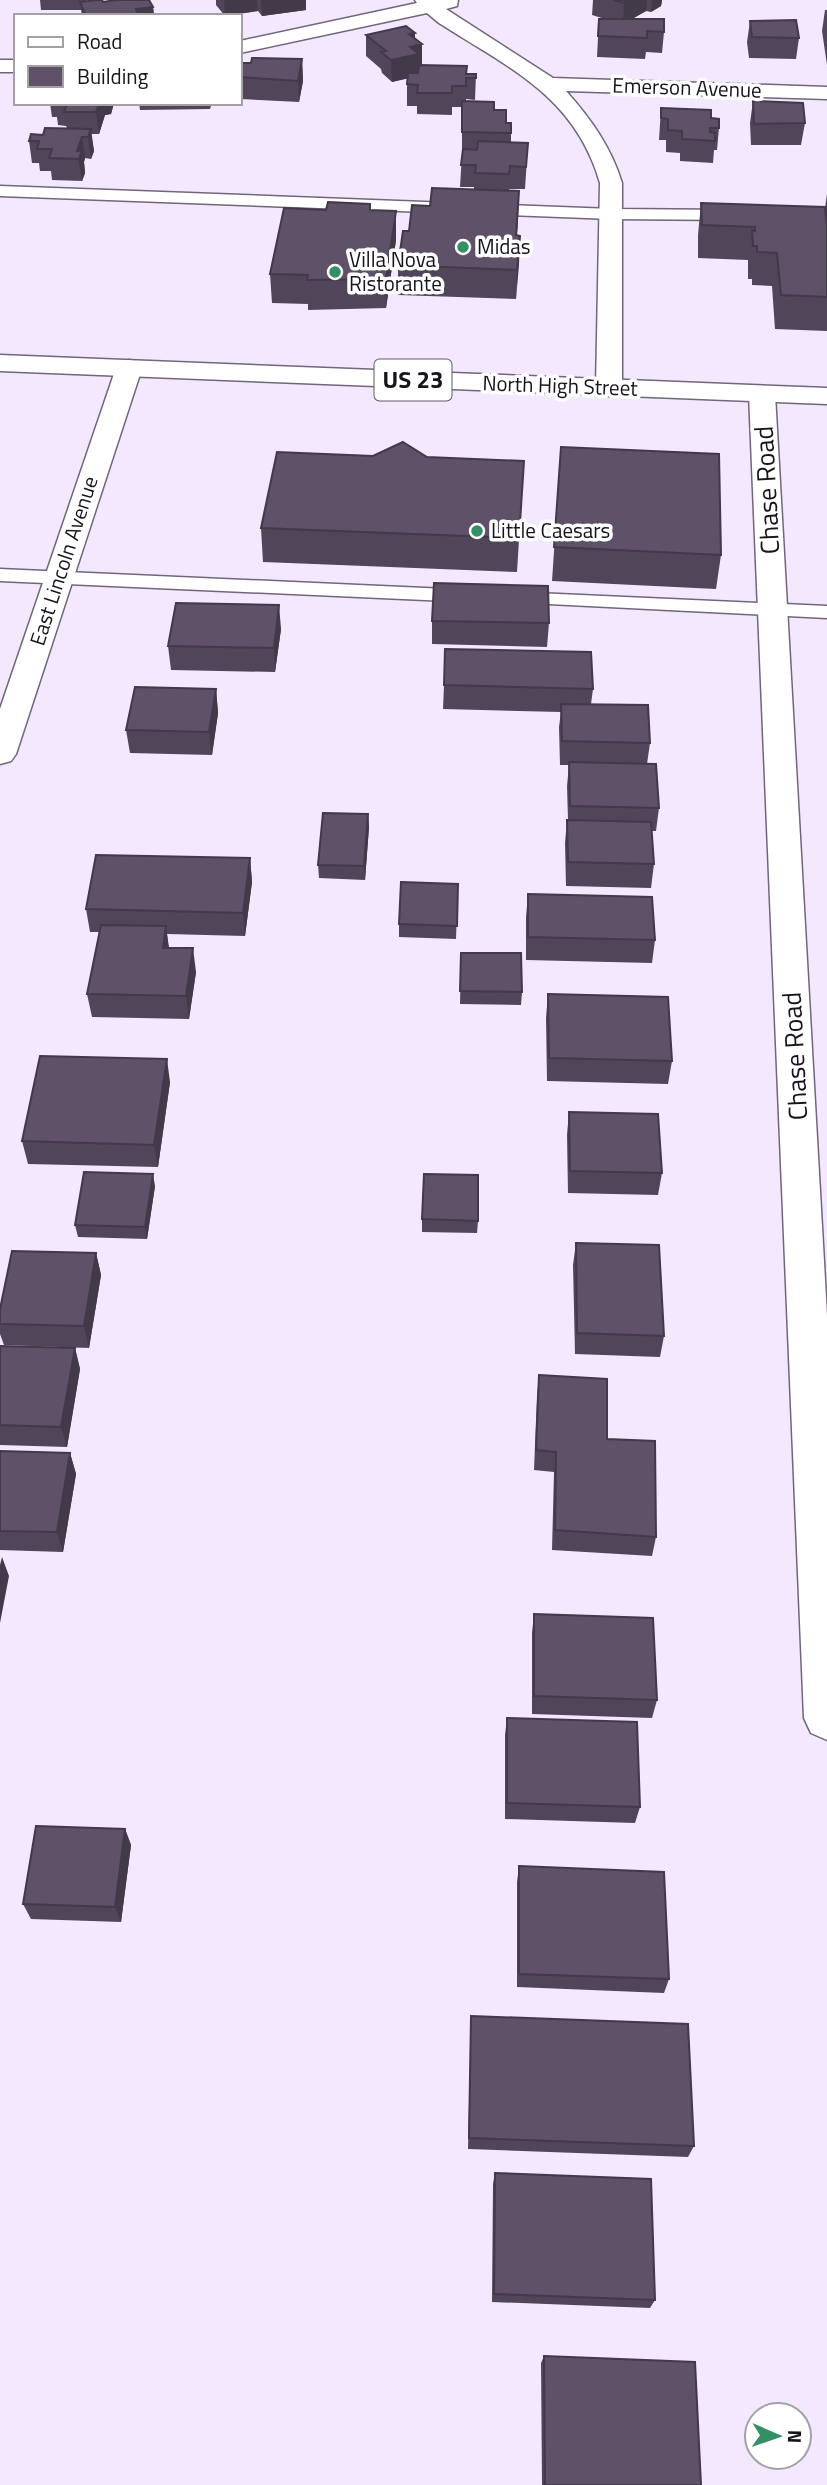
<svg xmlns="http://www.w3.org/2000/svg" width="827" height="2485" font-family="'Titillium Web',sans-serif">
  <style>
    .lines { fill: none; stroke-linecap: round; stroke-linejoin: round }
    .service-casing { stroke: #72657c; stroke-width: 3 }
    .minor-casing { stroke: #72657c; stroke-width: 3 }
    .secondary-casing { stroke: #72657c; stroke-width: 3 }
    .primary-casing { stroke: #72657c; stroke-width: 3 }
    .service { fill: #fff; fill-rule: evenodd }
    .minor { fill: #fff; fill-rule: evenodd }
    .secondary { fill: #fff; fill-rule: evenodd }
    .primary { fill: #fff; fill-rule: evenodd }
    .wall { fill: #514659 }
    .shaded-wall { fill: #423949 }
    .building { fill: #5e5168; stroke: #423949; stroke-width: 2 }
    .poi-dot { fill: #348f65; stroke: #fff; stroke-width: 2.5 }
    .labels { text-anchor: middle; stroke-width: 7; stroke-linejoin: round; paint-order: stroke }
    .far-street-label { font-size: 21px; fill: #19131d; stroke: #fff }
    .far-poi-label { font-size: 21px; fill: #19131d; stroke: #fff; text-anchor: start }
    .shield { fill: #fff; stroke: #5e5a61; stroke-width: 2 }
    .shield-label { font-size: 24px; font-weight: bold; fill: #19131d }
    .street-label { font-size: 26px; fill: #19131d; stroke: #fff }
  </style>
  <rect width="100%" height="100%" fill="#f4e8fe"/>
  <g class="lines">
    <g class="service-casing">
      <path id="service" d="M 0,186 L 612,209 L 734,210 L 742,215 L 734,220 L 612,219 L 0,196 Z
        M 0,569 L 469,590 L 479,596 L 469,602 L 0,581 Z
        M 514,592 L 827,606 L 827,618 L 507,602 L 504,598 Z"/>
    </g>
    <g class="minor-casing">
      <path id="minor" d="M 415,0 L 458,0 L 457,6 L 446,9 L 553,78 L 827,87 L 827,99 L 566,91 C 591,119 611,147 622,183 L 622,388 L 618,393 L 609,396 L 600,393 L 596,388 L 600,183 C 575,96 509,68 439,23 L 427,13 L 240,53 L 240,41 L 417,3 Z
        M 0,60 L 16,60 L 16,72 L 0,72 Z
        M 762,386 L 771,389 L 775,394 L 827,1315 L 827,1740 L 811,1733 L 804,1718 L 749,394 L 753,389 Z"/>
    </g>
    <g class="secondary-casing">
      <path id="secondary" d="M 129,360 L 138,363 L 142,368 L 16,754 L 11,761 L 0,764 L 0,709 L 116,368 L 120,363 Z"/>
    </g>
    <g class="primary-casing">
      <path id="primary" d="M 0,355 L 827,388 L 827,404 L 0,371 Z"/>
    </g>
    <use href="#service" class="service"/>
    <use href="#minor" class="minor"/>
    <use href="#secondary" class="secondary"/>
    <use href="#primary" class="primary"/>
  </g>
  <path class="wall" d="M 40,0 L 86,0 L 87,1 L 153,7 L 154,16 L 82,16 L 81,10 L 41,10 Z
    M 216,0 L 306,0 L 306,10 L 262,16 L 258,11 L 225,16 L 216,5 Z
    M 593,0 L 662,0 L 661,6 L 651,12 L 646,11 L 632,19 L 664,32 L 662,53 L 646,52 L 645,59 L 597,57 L 599,19 L 605,19 L 592,15 Z
    M 825,10 L 827,10 L 827,65 L 822,31 Z
    M 750,21 L 799,38 L 796,59 L 749,58 L 747,42 Z
    M 366,35 L 415,39 L 422,65 L 467,74 L 476,74 L 475,100 L 466,99 L 466,101 L 494,110 L 506,123 L 511,123 L 511,142 L 528,143 L 525,189 L 509,189 L 509,190 L 518,220 L 517,235 L 520,236 L 516,299 L 398,295 L 398,265 L 409,231 L 430,206 L 474,189 L 474,187 L 460,187 L 462,154 L 462,107 L 452,107 L 452,115 L 417,114 L 417,106 L 407,106 L 407,78 L 392,82 L 382,73 L 381,69 L 366,56 Z
    M 302,59 L 303,81 L 299,102 L 240,99 L 240,63 L 251,63 Z
    M 753,101 L 805,123 L 801,145 L 751,145 L 750,123 Z
    M 50,103 L 114,103 L 111,114 L 105,115 L 99,134 L 91,134 L 94,151 L 91,159 L 85,158 L 84,162 L 85,173 L 82,181 L 52,180 L 51,171 L 40,171 L 39,163 L 32,163 L 29,141 L 43,135 L 67,128 L 66,126 L 58,125 L 57,117 L 52,117 Z
    M 139,103 L 212,103 L 210,109 L 140,110 Z
    M 661,108 L 711,118 L 719,128 L 717,150 L 714,150 L 713,163 L 680,161 L 680,153 L 666,152 L 666,140 L 659,140 Z
    M 827,194 L 827,331 L 775,329 L 772,286 L 752,285 L 752,279 L 748,279 L 748,260 L 698,258 L 698,235 L 701,203 L 825,208 Z
    M 371,210 L 396,211 L 396,240 L 386,308 L 308,310 L 308,304 L 272,303 L 270,274 Z
    M 561,447 L 721,555 L 716,589 L 552,581 Z
    M 524,461 L 517,572 L 263,562 L 261,528 Z
    M 432,621 L 549,623 L 547,647 L 432,644 Z
    M 281,629 L 275,672 L 171,670 L 168,646 Z
    M 444,685 L 593,689 L 591,704 L 650,743 L 647,764 L 659,808 L 656,831 L 652,831 L 654,864 L 651,888 L 566,886 L 565,843 L 567,820 L 568,820 L 567,786 L 569,765 L 560,765 L 559,727 L 561,712 L 443,709 Z
    M 216,689 L 218,713 L 212,755 L 130,753 L 126,730 Z
    M 368,814 L 369,827 L 365,880 L 319,878 L 318,865 Z
    M 250,858 L 252,882 L 245,936 L 167,934 L 169,948 L 196,972 L 189,1019 L 92,1017 L 87,994 L 99,932 L 90,932 L 86,909 Z
    M 458,884 L 456,939 L 399,937 L 399,924 Z
    M 528,894 L 655,940 L 652,963 L 526,960 L 526,917 Z
    M 461,953 L 522,992 L 521,1005 L 460,1004 Z
    M 548,994 L 672,1061 L 668,1084 L 547,1081 L 546,1018 Z
    M 170,1082 L 158,1167 L 28,1164 L 22,1141 Z
    M 569,1112 L 662,1173 L 658,1195 L 568,1193 L 567,1135 Z
    M 155,1186 L 147,1239 L 78,1237 L 75,1225 Z
    M 422,1219 L 478,1221 L 477,1233 L 422,1232 Z
    M 576,1243 L 664,1336 L 660,1357 L 575,1354 L 573,1265 Z
    M 96,1253 L 101,1275 L 89,1348 L 4,1345 L 0,1334 L 0,1309 Z
    M 0,1346 L 75,1348 L 80,1369 L 67,1447 L 0,1445 Z
    M 539,1375 L 607,1439 L 656,1537 L 652,1556 L 552,1550 L 554,1472 L 534,1470 L 537,1396 Z
    M 0,1451 L 70,1453 L 76,1474 L 63,1552 L 0,1550 Z
    M 534,1614 L 657,1700 L 652,1718 L 532,1714 L 532,1633 Z
    M 507,1718 L 640,1807 L 635,1823 L 505,1819 L 505,1735 Z
    M 125,1829 L 131,1845 L 121,1922 L 31,1919 L 23,1904 Z
    M 519,1866 L 669,1979 L 664,1993 L 517,1987 L 517,1882 Z
    M 471,2016 L 694,2146 L 688,2157 L 468,2149 Z
    M 495,2173 L 655,2300 L 650,2308 L 492,2302 L 493,2184 Z
    M 544,2356 L 701,2485 L 542,2485 L 541,2363 Z"/>
  <path class="shaded-wall" d="M 224,0 L 257,0 L 258,11 L 225,16 Z
    M 261,0 L 306,0 L 306,10 L 262,16 Z
    M 630,0 L 647,0 L 646,11 L 623,24 L 624,3 Z
    M 652,0 L 662,0 L 661,6 L 651,12 Z
    M 153,7 L 154,16 L 125,16 L 136,9 Z
    M 415,33 L 415,46 L 422,44 L 422,65 L 419,76 L 392,82 L 391,60 L 409,34 Z
    M 302,59 L 303,81 L 299,102 L 298,81 Z
    M 99,103 L 114,103 L 111,114 L 105,115 L 99,134 L 96,112 Z
    M 91,129 L 94,151 L 91,159 L 88,137 Z
    M 82,137 L 85,158 L 84,162 L 85,173 L 82,181 L 77,151 Z
    M 519,191 L 518,220 L 514,264 L 516,235 Z
    M 396,211 L 396,240 L 386,308 L 386,279 Z
    M 520,236 L 519,265 L 516,299 L 517,270 Z
    M 279,605 L 281,629 L 275,672 L 274,648 Z
    M 216,689 L 218,713 L 212,755 L 209,732 Z
    M 368,814 L 369,827 L 365,880 L 364,866 Z
    M 250,858 L 252,882 L 245,936 L 243,913 Z
    M 166,926 L 169,950 L 163,948 Z
    M 193,948 L 196,972 L 189,1019 L 186,996 Z
    M 167,1059 L 170,1082 L 158,1167 L 154,1145 Z
    M 153,1174 L 155,1186 L 147,1239 L 145,1227 Z
    M 96,1253 L 101,1275 L 89,1348 L 84,1326 Z
    M 75,1348 L 80,1369 L 67,1447 L 61,1427 Z
    M 70,1453 L 76,1474 L 63,1552 L 57,1532 Z
    M 2,1557 L 9,1576 L 0,1623 L 0,1565 Z
    M 125,1829 L 131,1845 L 121,1922 L 115,1907 Z"/>
  <path class="building" d="M 97,0 L 102,0 L 103,2 L 116,0 L 149,0 L 153,7 L 136,9 L 138,14 L 125,16 L 86,16 L 80,2 Z
    M 613,0 L 630,0 L 624,3 Z
    M 599,19 L 664,19 L 664,32 L 647,31 L 647,38 L 598,36 Z
    M 796,20 L 799,38 L 752,37 L 750,21 Z
    M 406,26 L 415,33 L 409,34 L 422,44 L 410,47 L 419,54 L 391,60 L 381,52 L 386,51 L 366,35 Z
    M 252,58 L 302,59 L 298,81 L 240,77 L 240,63 L 251,63 Z
    M 419,65 L 467,66 L 466,74 L 476,74 L 476,78 L 466,78 L 466,86 L 452,86 L 452,93 L 417,93 L 418,85 L 407,84 L 408,73 L 418,73 Z
    M 462,101 L 494,102 L 494,110 L 506,110 L 506,123 L 511,123 L 511,133 L 462,132 Z
    M 753,101 L 803,103 L 805,123 L 754,124 Z
    M 55,103 L 99,103 L 96,112 L 64,112 L 67,104 Z
    M 661,108 L 711,110 L 711,118 L 719,119 L 719,128 L 710,128 L 710,132 L 715,133 L 715,141 L 682,139 L 682,131 L 668,130 L 668,119 L 661,118 Z
    M 45,128 L 91,129 L 88,137 L 82,137 L 77,151 L 82,151 L 79,159 L 49,158 L 52,149 L 37,149 L 39,141 L 29,141 L 31,134 L 43,135 Z
    M 478,141 L 528,143 L 526,167 L 510,166 L 509,174 L 475,173 L 476,165 L 461,165 L 463,149 L 477,150 Z
    M 432,188 L 519,191 L 516,235 L 520,236 L 517,270 L 398,265 L 403,231 L 409,231 L 412,205 L 430,206 Z
    M 328,202 L 370,204 L 370,210 L 396,211 L 386,279 L 307,280 L 308,275 L 270,274 L 284,208 L 326,210 Z
    M 701,203 L 825,207 L 827,227 L 827,297 L 781,295 L 777,253 L 757,252 L 757,246 L 753,246 L 752,230 L 755,231 L 755,227 L 702,225 Z
    M 403,442 L 427,457 L 524,461 L 519,538 L 261,528 L 277,452 L 373,456 Z
    M 561,447 L 719,454 L 721,555 L 554,547 Z
    M 434,583 L 548,586 L 549,623 L 432,621 Z
    M 176,603 L 279,605 L 274,648 L 168,646 Z
    M 445,649 L 591,652 L 593,689 L 444,685 Z
    M 135,687 L 216,689 L 209,732 L 126,730 Z
    M 561,704 L 648,705 L 650,743 L 562,741 Z
    M 569,762 L 656,764 L 659,808 L 570,806 Z
    M 323,813 L 368,814 L 364,866 L 318,865 Z
    M 567,820 L 651,822 L 654,864 L 568,862 Z
    M 96,855 L 250,858 L 243,913 L 86,909 Z
    M 401,882 L 458,884 L 457,926 L 399,924 Z
    M 528,894 L 652,897 L 655,940 L 528,937 Z
    M 101,925 L 166,926 L 163,948 L 193,948 L 186,996 L 87,994 Z
    M 461,953 L 521,953 L 522,992 L 460,991 Z
    M 548,994 L 668,997 L 672,1061 L 549,1058 Z
    M 40,1056 L 167,1059 L 154,1145 L 22,1141 Z
    M 569,1112 L 658,1114 L 662,1173 L 570,1171 Z
    M 84,1172 L 153,1174 L 145,1227 L 75,1225 Z
    M 424,1174 L 478,1175 L 478,1221 L 422,1219 Z
    M 576,1243 L 659,1245 L 664,1336 L 577,1333 Z
    M 12,1251 L 96,1253 L 84,1326 L 0,1324 L 0,1309 Z
    M 0,1346 L 75,1348 L 61,1427 L 0,1425 Z
    M 539,1375 L 607,1379 L 607,1439 L 655,1441 L 656,1537 L 555,1530 L 556,1452 L 536,1450 Z
    M 0,1451 L 70,1453 L 57,1532 L 0,1531 Z
    M 534,1614 L 653,1618 L 657,1700 L 534,1696 Z
    M 507,1718 L 637,1722 L 640,1807 L 507,1803 Z
    M 36,1826 L 125,1829 L 115,1907 L 23,1904 Z
    M 519,1866 L 664,1872 L 669,1979 L 519,1974 Z
    M 471,2016 L 688,2024 L 694,2146 L 469,2138 Z
    M 495,2173 L 651,2179 L 655,2300 L 494,2294 Z
    M 544,2356 L 695,2362 L 701,2485 L 545,2485 Z"/>
  <g class="poi-dot">
    <circle cx="463" cy="247" r="7"/>
    <circle cx="335" cy="272" r="7"/>
    <circle cx="477" cy="531" r="7"/>
  </g>
  <g class="labels">
    <g class="far-street-label">
      <text transform="translate(687 88) rotate(2)" y="7">Emerson Avenue</text>
      <text transform="translate(560 386) rotate(2)" y="7">North High Street</text>
      <text transform="translate(64 561) rotate(-72)" y="7">East Lincoln Avenue</text>
    </g>
    <g class="far-poi-label">
      <text x="477" y="254">Midas</text>
      <text x="349" y="267">Villa Nova<tspan x="349" dy="24">Ristorante</tspan></text>
      <text x="491" y="538">Little Caesars</text>
    </g>
    <rect class="shield" x="374.5" y="359.5" width="77" height="41" rx="5"/>
    <g class="shield-label">
      <text x="413" y="388">US 23</text>
    </g>
    <g class="street-label">
      <text transform="translate(767 490) rotate(-93)" y="9">Chase Road</text>
      <text transform="translate(795 1056) rotate(-93)" y="9">Chase Road</text>
    </g>
  </g>
  <rect x="14" y="14" width="228" height="91" fill="#ffffff" stroke="#a3a1a5" stroke-width="2"/>
  <rect x="28" y="37" width="35" height="10" fill="#ffffff" stroke="#a3a1a5" stroke-width="2"/>
  <text x="77" y="49" font-size="21" fill="#19131d">Road</text>
  <rect x="28" y="66" width="35" height="21" fill="#5e5168" stroke="#a3a1a5" stroke-width="2"/>
  <text x="77" y="84" font-size="21" fill="#19131d">Building</text>
  <g transform="translate(778 2436) rotate(92)"><circle r="33" fill="#ffffff" stroke="#a3a1a5" stroke-width="2"/>
  <path d="M0-5L12 26L0 18L-12 26Z" fill="#348f65"/>
  <text y="-10" font-size="19" font-weight="bold" text-anchor="middle" fill="#19131d">N</text>
  </g>
</svg>
